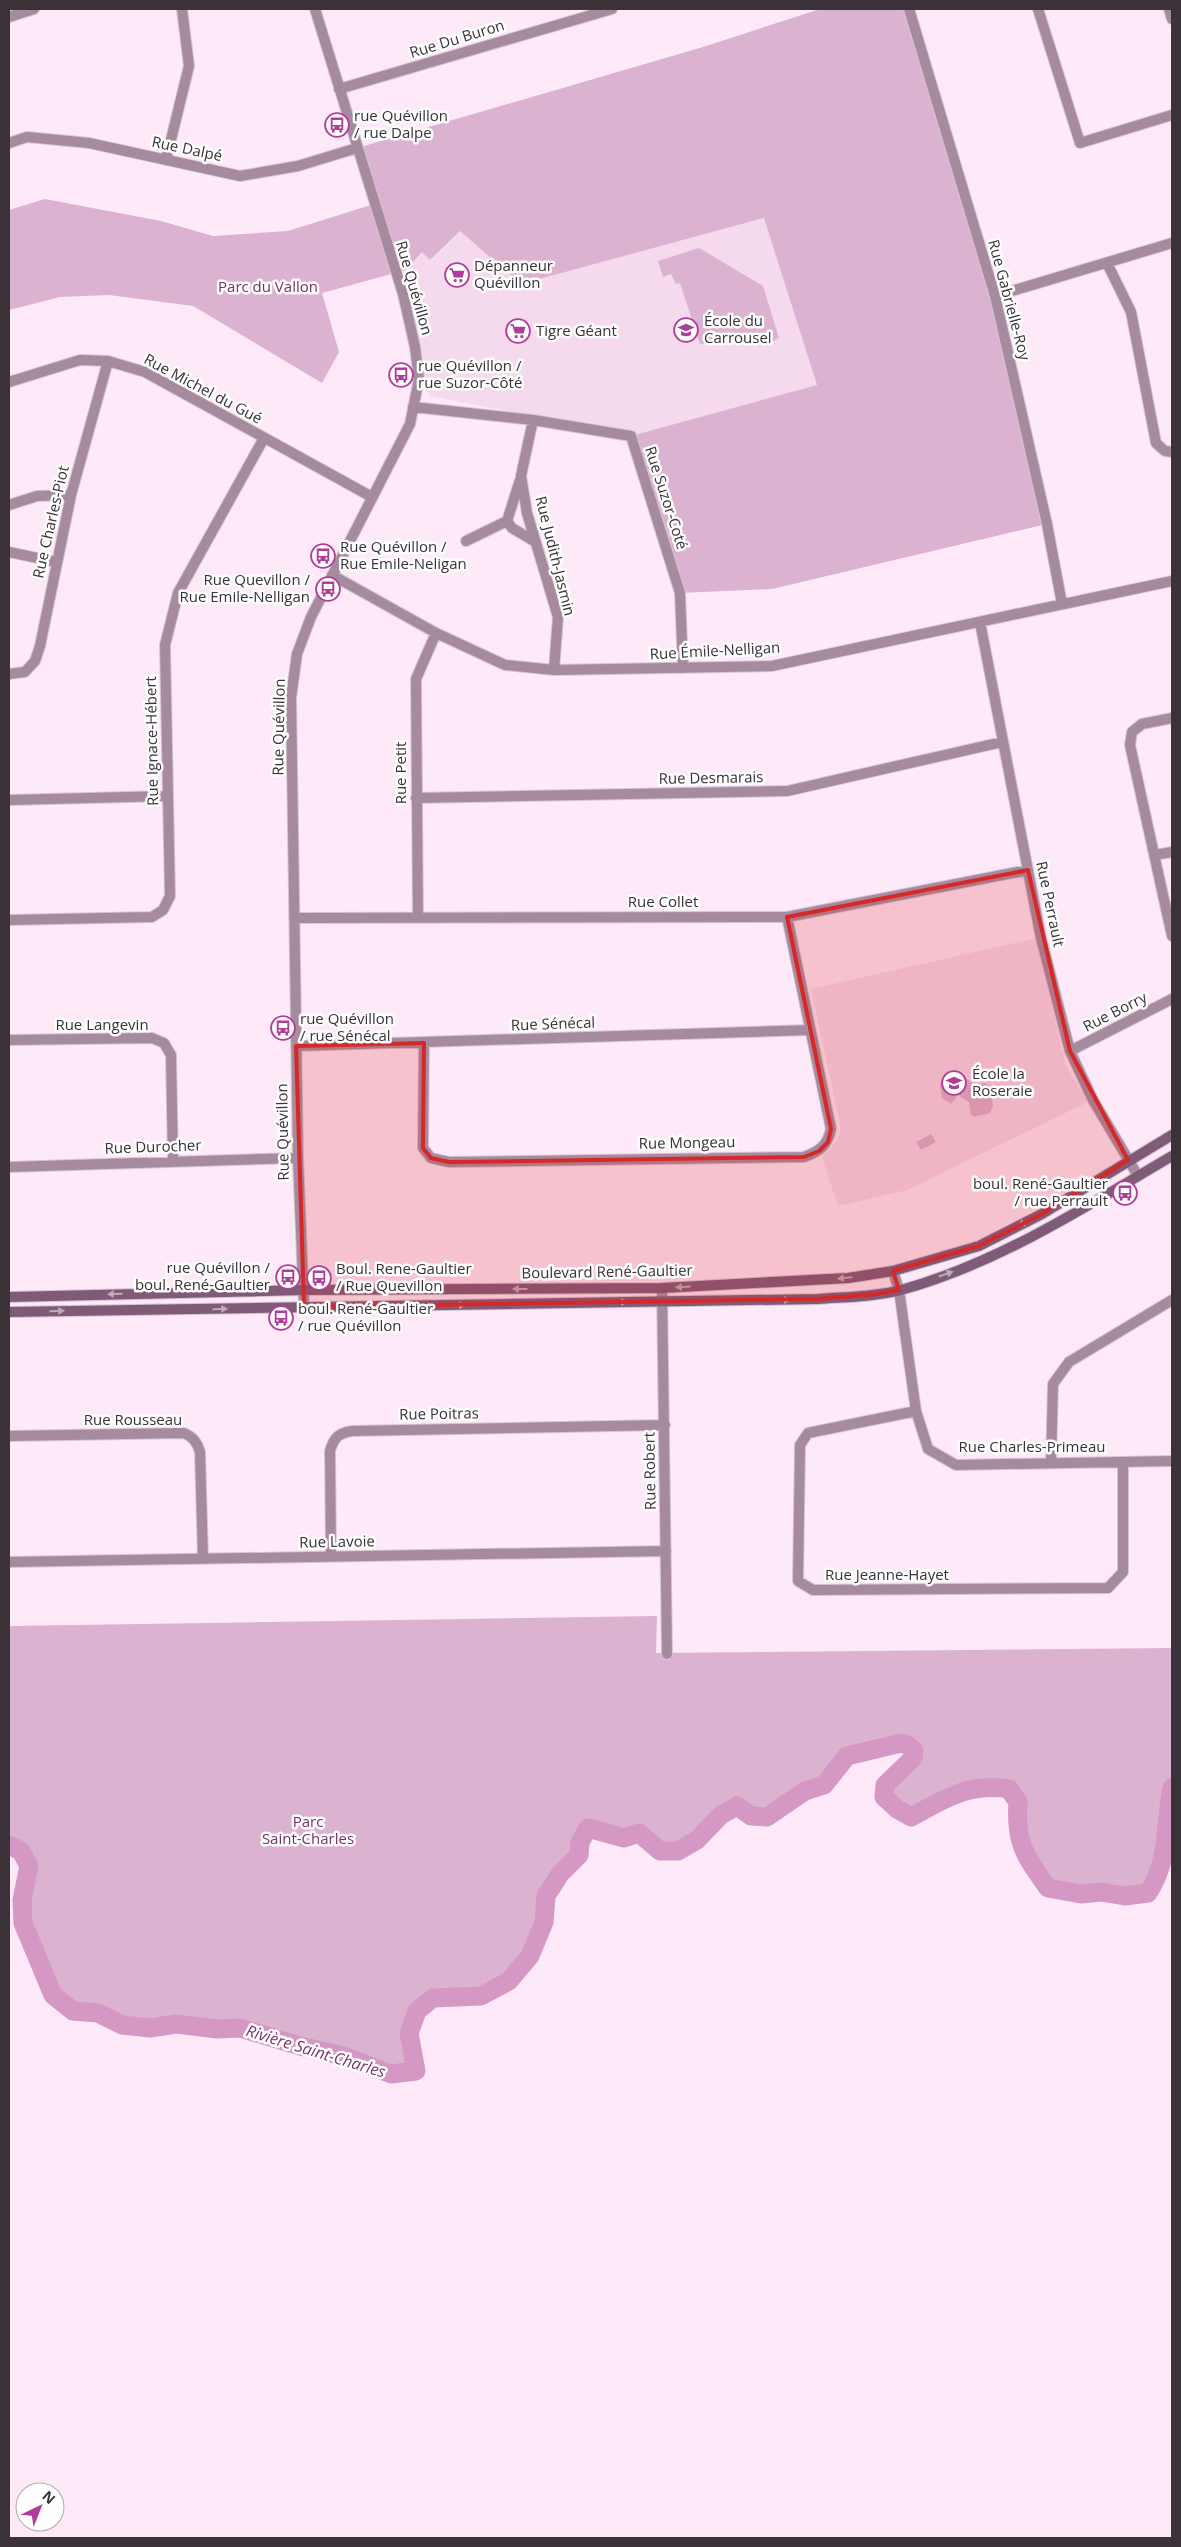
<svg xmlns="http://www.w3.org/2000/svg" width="1181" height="2547" font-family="'Open Sans',sans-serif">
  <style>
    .built { fill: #f5d9ed }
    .green { fill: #dcb2d1 }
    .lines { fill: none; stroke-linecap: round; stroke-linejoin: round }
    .river { stroke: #d598c5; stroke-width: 19 }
    .street-casing { stroke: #d7c4d2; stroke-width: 12 }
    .secondary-casing { stroke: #d7c4d2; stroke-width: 12 }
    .street { stroke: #a68b9e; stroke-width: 10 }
    .secondary { stroke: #805b77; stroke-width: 10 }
    .oneway { fill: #beacba }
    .marked { fill: #d62828; fill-opacity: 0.2; stroke: #d62828; stroke-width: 4; stroke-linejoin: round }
    .labels { text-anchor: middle; stroke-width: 5; stroke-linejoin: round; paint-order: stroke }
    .street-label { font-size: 15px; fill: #3a3238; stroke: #fdfdfd }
    .poi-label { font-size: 15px; fill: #3a3238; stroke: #fdfdfd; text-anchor: start }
    .park-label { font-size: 15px; fill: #783069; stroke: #fdfdfd }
    .water-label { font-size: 16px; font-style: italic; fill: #79326a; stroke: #fdfdfd }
  </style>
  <rect width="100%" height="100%" fill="#fee9f8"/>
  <path class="built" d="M 765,218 L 817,385 L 631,436 L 431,396 L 425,389 L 406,270 L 422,252 L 431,260 L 460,231 L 521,284 Z
    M 1037,938 L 1065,1064 L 1088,1102 L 907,1190 L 838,1206 L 822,1157 L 837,1141 L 841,1128 L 811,989 Z"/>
  <path class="green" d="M 820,9 L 909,9 L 995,296 L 1047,524 L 772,589 L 680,593 L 631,436 L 817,385 L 764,218 L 521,284 L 460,231 L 430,260 L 422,252 L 406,270 L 322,293 L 339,352 L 322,383 L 193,306 L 109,295 L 60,297 L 9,310 L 9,210 L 45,199 L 161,221 L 213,236 L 288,231 L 374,204 L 357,148 L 703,47 Z
    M 699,248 L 763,286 L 779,338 L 769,343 L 766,338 L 700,344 L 680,283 L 676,284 L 671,274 L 663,277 L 658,261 Z
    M 960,1074 L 975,1085 L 985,1083 L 990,1086 L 993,1105 L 990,1113 L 974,1117 L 971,1115 L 969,1102 L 958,1095 L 951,1104 L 942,1098 L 940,1085 L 945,1077 Z
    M 931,1134 L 936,1142 L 921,1150 L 916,1142 Z
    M 657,1616 L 656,1653 L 1172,1648 L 1172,1788 L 1166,1814 L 1166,1844 L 1158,1878 L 1148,1893 L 1125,1896 L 1101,1892 L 1081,1894 L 1048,1888 C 1025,1856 1015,1843 1018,1802 L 1009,1789 C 969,1782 945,1799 911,1817 L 897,1809 L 884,1797 L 885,1785 L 913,1758 L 913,1751 L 908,1745 L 901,1743 L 847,1756 L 824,1785 L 805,1791 L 767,1817 L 751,1816 L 737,1806 L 721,1815 L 697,1840 L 678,1851 L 660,1851 L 639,1833 L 624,1838 L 588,1828 L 580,1842 L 579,1855 L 560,1874 L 546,1896 L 544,1922 L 530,1956 L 509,1981 L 481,1996 L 433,1998 L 417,2011 L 409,2033 L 416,2071 L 391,2074 L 344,2056 L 300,2046 L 240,2028 L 217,2029 L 176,2024 L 150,2028 L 122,2025 L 98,2013 L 73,2011 L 53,1995 L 23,1923 L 22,1900 L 29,1866 L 21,1851 L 9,1845 L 9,1626 Z"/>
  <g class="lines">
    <path class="river" d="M 9,1845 L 21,1851 L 29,1866 L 22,1900 L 23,1923 L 53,1995 L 73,2011 L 98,2013 L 122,2025 L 150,2028 L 176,2024 L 217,2029 L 240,2028 L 300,2046 L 344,2056 L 391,2074 L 416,2071 L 409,2033 L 417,2011 L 433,1998 L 481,1996 L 509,1981 L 530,1956 L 544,1922 L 546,1896 L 560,1874 L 579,1855 L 580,1842 L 588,1828 L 624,1838 L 639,1833 L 660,1851 L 678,1851 L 697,1840 L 721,1815 L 737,1806 L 751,1816 L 767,1817 L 805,1791 L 824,1785 L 847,1756 L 901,1743 L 908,1745 L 914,1751 L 913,1758 L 885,1785 L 884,1797 L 897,1809 L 911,1817 C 945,1799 969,1782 1009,1789 L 1018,1802 C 1015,1843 1025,1856 1048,1888 L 1081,1894 L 1101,1892 L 1125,1896 L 1148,1893 C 1170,1860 1164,1826 1172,1788"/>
    <g class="street-casing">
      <path id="street" d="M 909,9 L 995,296 L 1047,524 L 1062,604
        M 1038,9 L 1080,143 L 1172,115
        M 1169,9 L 1172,19
        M 9,17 L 34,9
        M 339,89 L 612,9
        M 9,143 L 27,137 L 89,143 L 240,176 L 298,166 L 357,148
        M 166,160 L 189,66 L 182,9
        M 1107,263 L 1131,312 L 1156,443 L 1165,451 L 1172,452
        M 995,296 L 1172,243
        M 9,382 L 80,360 L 108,361 L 145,372 L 372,497
        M 413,407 L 533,420 L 631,436 L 680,593 L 683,668
        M 533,420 L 521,476 L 527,513 L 558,617 L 554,670
        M 520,480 L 507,521 L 512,528 L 534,541
        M 9,505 L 37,496 L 71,495
        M 466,541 L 507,521
        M 9,552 L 56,562
        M 332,575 L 436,633 L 505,665 L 554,670 L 772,666 L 1172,581
        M 980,622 L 1041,938 L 1070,1051 L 1093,1100 L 1138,1176
        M 9,674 L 25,672 L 35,661 L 40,646 L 71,495 L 108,361
        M 1172,718 L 1142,724 L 1132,732 L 1130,745 L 1172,936
        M 416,798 L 787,791 L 1002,742
        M 9,800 L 168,796
        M 1155,855 L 1172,852
        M 294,918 L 787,917 L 1028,870
        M 418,918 L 416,679 L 436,633
        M 9,920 L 152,917 L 163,910 L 170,896 L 165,645 L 178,593 L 264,438
        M 9,1040 L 152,1038 L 164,1043 L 171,1055 L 173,1162
        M 424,1043 L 423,1148 L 431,1158 L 449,1162 L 804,1157 C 820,1151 827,1146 831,1129 L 787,917
        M 296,1046 L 810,1030
        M 1070,1051 L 1172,999
        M 9,1167 L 298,1158
        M 893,1271 L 899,1290 L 916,1411 L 928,1449 L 956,1465 L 1172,1461
        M 662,1288 L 667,1654
        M 304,1307 L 298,1158 L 291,698 L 297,654 L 311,617 L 410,424 L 419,379 L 415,347 L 403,294 L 315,9
        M 916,1411 L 808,1433 L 800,1445 L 798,1581 L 813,1590 L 1108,1588 L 1123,1572 L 1123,1462
        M 9,1436 L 184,1433 C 193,1437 197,1442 200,1452 L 203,1559
        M 1051,1463 L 1053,1384 L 1069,1362 L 1172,1300
        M 331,1557 L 330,1451 C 334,1437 339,1433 352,1431 L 665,1425
        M 9,1562 L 666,1551"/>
    </g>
    <g class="secondary-casing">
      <path id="secondary" d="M 9,1297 L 304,1290 L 662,1288 L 848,1278 L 893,1271 L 979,1246 L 1042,1214 L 1172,1135
        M 9,1312 L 818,1299 C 845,1297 874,1297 901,1290 C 999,1263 1085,1207 1172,1156"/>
    </g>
    <use href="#street" class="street"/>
    <use href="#secondary" class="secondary"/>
  </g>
  <defs><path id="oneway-solid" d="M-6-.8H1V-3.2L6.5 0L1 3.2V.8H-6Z" transform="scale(1.25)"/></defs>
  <g class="oneway">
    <use href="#oneway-solid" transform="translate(1025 1222) rotate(153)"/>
    <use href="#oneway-solid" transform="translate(946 1274) rotate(-19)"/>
    <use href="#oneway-solid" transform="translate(845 1278) rotate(175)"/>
    <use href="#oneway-solid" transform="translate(683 1287) rotate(177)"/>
    <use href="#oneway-solid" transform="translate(520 1289) rotate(180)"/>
    <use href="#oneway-solid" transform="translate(115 1294) rotate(179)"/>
    <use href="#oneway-solid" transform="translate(783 1300) rotate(-1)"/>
    <use href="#oneway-solid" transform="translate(620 1302) rotate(-1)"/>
    <use href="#oneway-solid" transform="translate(458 1305) rotate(-1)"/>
    <use href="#oneway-solid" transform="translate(220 1309) rotate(-1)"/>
    <use href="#oneway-solid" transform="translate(57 1311) rotate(-1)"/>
  </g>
  <path class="marked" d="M 1028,870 L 1070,1051 L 1128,1160 L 1042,1214 L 979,1246 L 893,1271 L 899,1290 L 878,1294 L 818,1299 L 304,1307 L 296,1046 L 424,1043 L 423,1148 L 431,1158 L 449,1162 L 804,1157 L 819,1151 L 828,1142 L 831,1129 L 787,917 Z"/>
  <defs>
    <g id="bus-ring" transform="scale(1.25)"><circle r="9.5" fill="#fdfdfd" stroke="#af3d99" stroke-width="1.5"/><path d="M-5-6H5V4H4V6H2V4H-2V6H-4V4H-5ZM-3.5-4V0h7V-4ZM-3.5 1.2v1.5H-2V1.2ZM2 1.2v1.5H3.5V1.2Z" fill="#af3d99"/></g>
    <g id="supermarket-ring" transform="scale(1.25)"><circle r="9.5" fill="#fdfdfd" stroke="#af3d99" stroke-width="1.5"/><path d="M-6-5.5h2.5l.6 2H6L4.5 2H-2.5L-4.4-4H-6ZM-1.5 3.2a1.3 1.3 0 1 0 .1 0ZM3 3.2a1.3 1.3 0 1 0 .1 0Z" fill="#af3d99"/></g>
    <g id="school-ring" transform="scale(1.25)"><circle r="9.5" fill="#fdfdfd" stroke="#af3d99" stroke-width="1.5"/><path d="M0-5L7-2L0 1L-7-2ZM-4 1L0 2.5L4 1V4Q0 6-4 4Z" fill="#af3d99"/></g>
  </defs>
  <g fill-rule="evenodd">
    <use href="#bus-ring" x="337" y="125"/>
    <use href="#supermarket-ring" x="457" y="275"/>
    <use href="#school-ring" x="686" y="330"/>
    <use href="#supermarket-ring" x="518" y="331"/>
    <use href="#bus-ring" x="401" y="375"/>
    <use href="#bus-ring" x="323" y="556"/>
    <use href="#bus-ring" x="328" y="589"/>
    <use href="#bus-ring" x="283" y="1028"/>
    <use href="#school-ring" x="954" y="1083"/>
    <use href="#bus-ring" x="1125" y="1193"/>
    <use href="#bus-ring" x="288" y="1277"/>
    <use href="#bus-ring" x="319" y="1278"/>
    <use href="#bus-ring" x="281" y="1318"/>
  </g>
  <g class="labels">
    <g class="street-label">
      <text transform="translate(457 39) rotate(-17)" y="5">Rue Du Buron</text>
      <text transform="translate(187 149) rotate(12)" y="5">Rue Dalpé</text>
      <text transform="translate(414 288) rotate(74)" y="5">Rue Quévillon</text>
      <text transform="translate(1009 300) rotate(75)" y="5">Rue Gabrielle-Roy</text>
      <text transform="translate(203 389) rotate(28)" y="5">Rue Michel du Gué</text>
      <text transform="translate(666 498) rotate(72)" y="5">Rue Suzor-Coté</text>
      <text transform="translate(51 522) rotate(-77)" y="5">Rue Charles-Piot</text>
      <text transform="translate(555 556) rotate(76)" y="5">Rue Judith-Jasmin</text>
      <text transform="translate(715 651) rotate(-3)" y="5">Rue Émile-Nelligan</text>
      <text transform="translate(279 727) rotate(-89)" y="5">Rue Quévillon</text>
      <text transform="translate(152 741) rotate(-91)" y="5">Rue Ignace-Hébert</text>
      <text transform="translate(401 773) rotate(-90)" y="5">Rue Petit</text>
      <text transform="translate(711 778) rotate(-1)" y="5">Rue Desmarais</text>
      <text x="663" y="907">Rue Collet</text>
      <text transform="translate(1050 904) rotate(78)" y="5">Rue Perrault</text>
      <text transform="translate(1115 1012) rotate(-27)" y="5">Rue Borry</text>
      <text transform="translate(553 1024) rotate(-2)" y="5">Rue Sénécal</text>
      <text x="102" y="1030">Rue Langevin</text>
      <text transform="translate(283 1132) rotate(-91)" y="5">Rue Quévillon</text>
      <text transform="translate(687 1143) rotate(-1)" y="5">Rue Mongeau</text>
      <text transform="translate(153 1147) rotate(-2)" y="5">Rue Durocher</text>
      <text transform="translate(607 1272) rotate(-1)" y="5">Boulevard René-Gaultier</text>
      <text transform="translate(439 1414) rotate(-1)" y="5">Rue Poitras</text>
      <text x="133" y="1425">Rue Rousseau</text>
      <text x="1032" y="1452">Rue Charles-Primeau</text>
      <text transform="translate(650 1471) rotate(-91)" y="5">Rue Robert</text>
      <text transform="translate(337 1542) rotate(-1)" y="5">Rue Lavoie</text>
      <text x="887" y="1580">Rue Jeanne-Hayet</text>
    </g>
    <g class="poi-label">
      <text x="354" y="121">rue Quévillon<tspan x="354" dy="17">/ rue Dalpe</tspan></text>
      <text x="474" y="271">Dépanneur<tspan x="474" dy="17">Quévillon</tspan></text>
      <text x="704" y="326">École du<tspan x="704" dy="17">Carrousel</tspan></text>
      <text x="536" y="336">Tigre Géant</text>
      <text x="418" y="371">rue Quévillon /<tspan x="418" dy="17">rue Suzor-Côté</tspan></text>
      <text x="340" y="552">Rue Quévillon /<tspan x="340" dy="17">Rue Emile-Neligan</tspan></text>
      <text x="310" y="585" text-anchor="end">Rue Quevillon /<tspan x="310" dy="17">Rue Emile-Nelligan</tspan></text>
      <text x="300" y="1024">rue Quévillon<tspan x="300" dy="17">/ rue Sénécal</tspan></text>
      <text x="972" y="1079">École la<tspan x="972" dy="17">Roseraie</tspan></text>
      <text x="1108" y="1189" text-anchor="end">boul. René-Gaultier<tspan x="1108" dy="17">/ rue Perrault</tspan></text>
      <text x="270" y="1273" text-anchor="end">rue Quévillon /<tspan x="270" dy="17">boul. René-Gaultier</tspan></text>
      <text x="336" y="1274">Boul. Rene-Gaultier<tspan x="336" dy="17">/ Rue Quevillon</tspan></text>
      <text x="298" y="1314">boul. René-Gaultier<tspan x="298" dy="17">/ rue Quévillon</tspan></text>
    </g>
    <g class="park-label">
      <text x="268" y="292">Parc du Vallon</text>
      <text x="308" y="1827">Parc<tspan x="308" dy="17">Saint-Charles</tspan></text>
    </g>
    <g class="water-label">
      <text transform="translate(316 2051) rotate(17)" y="6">Rivière Saint-Charles</text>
    </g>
  </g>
  <rect width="1181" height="2547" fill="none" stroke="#3a3238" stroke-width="20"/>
  <g transform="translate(40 2507) rotate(43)"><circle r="24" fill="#fdfdfd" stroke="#afacae"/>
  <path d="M0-4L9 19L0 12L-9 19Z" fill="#af3d99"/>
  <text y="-8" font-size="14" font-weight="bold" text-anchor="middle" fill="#3a3238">N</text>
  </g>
</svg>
